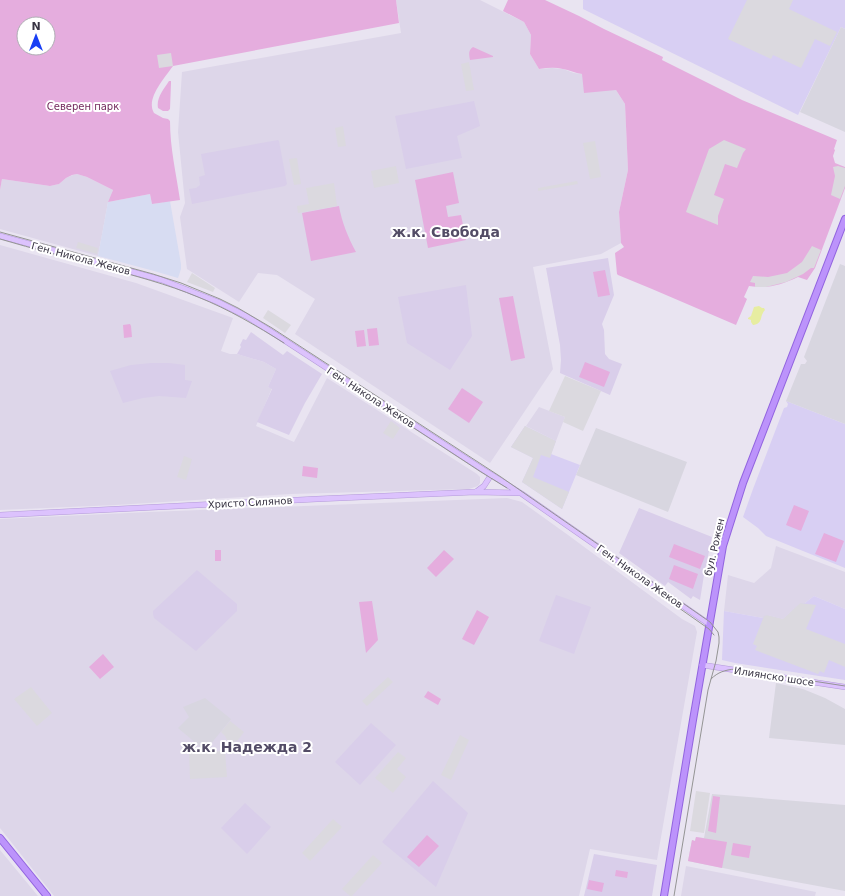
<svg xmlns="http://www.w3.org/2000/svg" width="845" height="896" font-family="'DejaVu Sans',sans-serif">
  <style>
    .residential { fill: #ddd6e9 }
    .commercial { fill: #d8cff3 }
    .industrial { fill: #d8d6e0 }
    .education { fill: #d9ceea }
    .medical { fill: #d7dcf2 }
    .green { fill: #e5adde; fill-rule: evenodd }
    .parking { fill: #dbd9df }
    .water { fill: #e7eda1 }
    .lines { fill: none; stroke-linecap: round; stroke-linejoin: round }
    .secondary-casing { stroke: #b49bd9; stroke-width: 6 }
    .primary-casing { stroke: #9264df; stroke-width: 8 }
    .secondary { stroke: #dcc2fd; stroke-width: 5 }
    .primary { stroke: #bc93fb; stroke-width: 6 }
    .tram { stroke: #949494; stroke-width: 1 }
    .labels { text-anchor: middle; stroke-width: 4; stroke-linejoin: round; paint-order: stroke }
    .park-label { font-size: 10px; fill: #732a5d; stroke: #fff }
    .street-label { font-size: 10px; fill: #383443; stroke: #fff }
    .district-label { font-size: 14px; font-weight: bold; fill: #534c66; stroke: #fff }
  </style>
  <rect width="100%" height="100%" fill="#e9e4f1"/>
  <path class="residential" d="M 396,0 L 480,0 L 524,22 L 531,35 L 530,54 L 539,69 L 552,68 L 563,69 L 574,73 L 582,74 L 616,90 L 625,104 L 628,170 L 619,212 L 621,243 L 601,254 L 533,267 L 553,369 L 490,463 L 295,334 L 315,299 L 277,275 L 258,273 L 239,302 L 187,269 L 180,217 L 185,203 L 178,132 L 182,72 L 401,33 Z
    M 77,174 L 87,177 L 113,190 L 108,202 L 98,256 L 0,229 L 0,190 L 2,179 L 50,186 L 59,184 L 66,178 L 73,175 Z
    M 0,245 L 136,283 L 233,318 L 221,351 L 230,354 L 237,354 L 264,362 L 276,369 L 268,387 L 272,388 L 256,426 L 294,442 L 327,378 L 477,474 L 480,477 L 480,483 L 478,486 L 469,489 L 291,494 L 116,505 L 0,510 Z
    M 539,407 L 565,417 L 556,441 L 526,426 Z
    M 507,498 L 522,502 L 568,535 L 682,619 L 695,626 L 697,632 L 657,860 L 590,849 L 579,896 L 54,896 L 0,828 L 0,519 L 149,512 Z
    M 776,546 L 845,572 L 845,609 L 814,596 L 805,603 L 800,603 L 783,619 L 767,615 L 763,618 L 724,611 L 728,575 L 754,583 L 771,568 Z
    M 0,850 L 38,896 L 0,896 Z
    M 686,866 L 816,892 L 815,896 L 681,896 Z"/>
  <path class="commercial" d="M 583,0 L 845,0 L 845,29 L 841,27 L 798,115 L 583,9 Z
    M 786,401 L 845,424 L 845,568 L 766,536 L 758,528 L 743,517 L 753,489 L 784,408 L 787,407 L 788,404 Z
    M 525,426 L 556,441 L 551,454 L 580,465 L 562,509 L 522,482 L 533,458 L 511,447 Z
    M 814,596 L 845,609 L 845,680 L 735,663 L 722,660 L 724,611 L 763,618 L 764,616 L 767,615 L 783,619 L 800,603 L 805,603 Z"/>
  <path class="industrial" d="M 841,27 L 845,29 L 845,132 L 800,112 Z
    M 840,264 L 845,266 L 845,424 L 786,401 L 801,364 L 805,364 L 807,361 L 804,357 Z
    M 596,428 L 687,462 L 668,512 L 576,475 Z
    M 776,683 L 803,689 L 825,698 L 845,709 L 845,745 L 769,738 Z
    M 205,698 L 231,719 L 206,750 L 204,750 L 178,728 L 189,717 L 183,707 Z
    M 712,794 L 845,805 L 845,891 L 753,874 L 688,861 L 692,840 L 695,841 L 696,837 L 704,838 Z"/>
  <path class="education" d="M 474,101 L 480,126 L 457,136 L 462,158 L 406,169 L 395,116 Z
    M 278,140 L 279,141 L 287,184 L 285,186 L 192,204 L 189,189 L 196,188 L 200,185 L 199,177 L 205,175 L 201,154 Z
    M 608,258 L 614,295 L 602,324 L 604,330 L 605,354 L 609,359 L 622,364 L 610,395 L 560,373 L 561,360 L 560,345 L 546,268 Z
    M 466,285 L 472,336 L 450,370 L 407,343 L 398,297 Z
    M 251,332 L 283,355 L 287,351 L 322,374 L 305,403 L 289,435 L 257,422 L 272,389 L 268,387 L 276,369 L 264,362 L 237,354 L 241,347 L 240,345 L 243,339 L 246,340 Z
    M 151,363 L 169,363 L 185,365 L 185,380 L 192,381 L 186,398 L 159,396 L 143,398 L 123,403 L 110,371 L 131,365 Z
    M 639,508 L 712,537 L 704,575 L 700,600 L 693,596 L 691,599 L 668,582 L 665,586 L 619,553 Z
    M 197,570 L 237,604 L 237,611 L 196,651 L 154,618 L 153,614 L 153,611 Z
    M 556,595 L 591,607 L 574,654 L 539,641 Z
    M 371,723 L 396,745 L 360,785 L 335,762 Z
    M 433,781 L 468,813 L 436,887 L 382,842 Z
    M 245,803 L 271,827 L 247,854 L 221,828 Z
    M 594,854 L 657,865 L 652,896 L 584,896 Z"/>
  <path class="medical" d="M 150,194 L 152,204 L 170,201 L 181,264 L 181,269 L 178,278 L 154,271 L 98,256 L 108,202 Z"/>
  <path class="green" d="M 0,0 L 396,0 L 399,23 L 173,66 C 166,76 150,94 152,107 C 152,109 153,111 154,113 L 163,118 L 168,119 L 170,121 C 170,148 176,173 180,200 L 152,204 L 150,194 L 108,202 L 113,190 L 87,177 L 77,174 L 72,175 L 66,178 L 59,184 L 50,186 L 2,179 L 0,190 ZM 24,24 L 48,24 L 48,48 L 24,48 Z
    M 508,0 L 545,0 L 579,16 L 604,29 L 663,57 L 662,60 L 742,100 L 837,140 L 834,149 L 835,150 L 833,156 L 835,163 L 845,167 L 845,188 L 815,268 L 807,280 L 798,277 C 781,285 768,289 749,286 L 744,297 L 747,299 L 736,325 L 652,289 L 618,275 L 617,274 L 615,253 L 624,247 L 621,243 L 619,212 L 628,170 L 625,104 L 616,90 L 584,93 L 582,74 C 575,73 569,70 563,69 C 555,67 547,68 539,69 L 530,54 L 531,35 L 524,22 L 503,11 Z
    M 473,47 L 493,56 L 493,57 L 470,60 C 469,55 468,50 473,47 Z
    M 169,81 L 171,81 L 171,83 L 170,109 L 168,111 L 163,111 L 158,108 C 156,98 164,89 169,81 Z
    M 453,172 L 459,203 L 446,206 L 448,217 L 461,215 L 466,240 L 428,248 L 415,180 Z
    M 339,206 C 342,223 348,237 356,252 L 311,261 L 302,213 Z
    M 605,270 L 610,295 L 598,297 L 593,272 Z
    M 513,296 L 525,358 L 511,361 L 499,298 Z
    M 130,324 L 131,326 L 132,337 L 124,338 L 123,325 Z
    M 377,328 L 379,345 L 369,346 L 367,329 Z
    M 364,330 L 366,346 L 357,347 L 355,331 Z
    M 585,362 L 610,372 L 604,387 L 579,377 Z
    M 462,388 L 483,402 L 469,423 L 448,409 Z
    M 303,466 L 318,468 L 317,478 L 302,476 Z
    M 794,505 L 809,511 L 801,531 L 786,525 Z
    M 824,533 L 844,541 L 836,562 L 815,554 Z
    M 674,544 L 705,556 L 700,569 L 669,557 Z
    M 215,550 L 221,550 L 221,561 L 215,561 Z
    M 444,550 L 454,559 L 436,577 L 427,568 Z
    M 674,565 L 698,574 L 693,589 L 669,579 Z
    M 372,601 L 378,640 L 366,653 L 359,602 Z
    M 477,610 L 489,617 L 474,645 L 462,639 Z
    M 103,654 L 114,667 L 100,679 L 89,667 Z
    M 428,691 L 441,699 L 438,705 L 424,697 Z
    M 713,796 L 720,797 L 716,833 L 708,831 Z
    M 427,835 L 439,846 L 419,867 L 407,857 Z
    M 696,837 L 727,842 L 722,868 L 688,861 L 692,840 L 695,841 Z
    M 733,843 L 751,846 L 749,858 L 731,855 Z
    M 616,870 L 628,872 L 627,878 L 615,876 Z
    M 589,880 L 604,883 L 602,892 L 587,889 Z"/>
  <path class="parking" d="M 747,0 L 793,0 L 789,9 L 837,32 L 830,46 L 815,39 L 801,68 L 773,55 L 771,59 L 728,39 Z
    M 171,53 L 173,66 L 159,68 L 157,55 Z
    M 469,62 L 474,90 L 466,91 L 461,64 Z
    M 343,126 L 346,146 L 338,147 L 335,128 Z
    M 724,140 L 746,149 L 743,153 L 737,168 L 725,164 L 714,195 L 724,199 L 718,216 L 718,225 L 686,212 L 709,149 Z
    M 595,141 L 601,177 L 590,179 L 583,143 Z
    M 297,158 L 301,184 L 294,185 L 289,159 Z
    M 396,166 L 399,183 L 374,188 L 371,171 Z
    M 838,166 L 845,168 L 845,186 L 840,199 L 831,195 L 835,176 L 833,167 Z
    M 577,181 L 578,184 L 538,191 L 538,188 Z
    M 334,183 L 337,206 L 298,213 L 297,206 L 309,204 L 306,188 Z
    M 78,242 L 98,248 L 97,254 L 76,248 Z
    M 812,246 L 821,250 L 814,268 L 811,268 L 803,274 L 786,282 L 766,287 L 755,287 L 755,283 L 750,282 L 753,276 L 768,277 L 787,273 L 802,262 Z
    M 192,273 L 215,288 L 213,292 L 187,282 Z
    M 268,310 L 291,325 L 285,333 L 263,318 Z
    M 565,376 L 601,391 L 583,431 L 563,422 L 565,417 L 549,411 Z
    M 391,421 L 400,428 L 393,439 L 383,433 Z
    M 525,426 L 556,441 L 550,458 L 541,455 L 533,477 L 569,492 L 562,509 L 522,482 L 533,458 L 511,447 Z
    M 184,456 L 192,459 L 186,480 L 177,477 Z
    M 800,603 L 816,605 L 806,629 L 845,644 L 845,667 L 829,660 L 824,673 L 820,671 L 818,674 L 755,650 L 757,646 L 753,644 L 764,616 L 767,615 L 783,619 Z
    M 388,677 L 393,682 L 367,706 L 362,701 Z
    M 31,687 L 52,713 L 37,726 L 14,699 Z
    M 230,721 L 244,732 L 238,740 L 229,744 L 225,736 L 221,732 Z
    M 460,735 L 469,740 L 451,780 L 441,775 Z
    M 225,751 L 227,777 L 190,779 L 189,753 Z
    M 398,752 L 406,758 L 397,769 L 406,777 L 393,793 L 375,778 Z
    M 696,791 L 710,793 L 704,833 L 690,831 Z
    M 333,819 L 342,827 L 310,861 L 302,853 Z
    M 373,855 L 382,863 L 352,896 L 350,896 L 342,889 Z"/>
  <path class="water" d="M 759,306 L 762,308 L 764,308 L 765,310 C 759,316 764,323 753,325 L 751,322 L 751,320 L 748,319 L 748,318 L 751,316 L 754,307 Z"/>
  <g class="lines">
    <g class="secondary-casing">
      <path id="secondary" d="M 0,236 L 162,280 L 218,302 L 246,316 L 270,331 L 482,469 L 522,494 L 709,624
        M 476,492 L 484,486 L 491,475
        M 0,515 L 317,499 L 475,492 L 519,493
        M 702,665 L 845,687"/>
    </g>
    <g class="primary-casing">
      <path id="primary" d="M 0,838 L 47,896
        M 664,896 L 693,720 L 723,546 L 743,483 L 845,219"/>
    </g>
    <use href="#secondary" class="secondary"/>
    <use href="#primary" class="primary"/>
    <path class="tram" d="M 0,232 L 153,274 L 181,283 L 220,299 L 238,308 L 272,328 L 501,477 L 710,622 L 718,632 L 719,637 L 719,643 L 716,661 L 708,690 L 674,896
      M 0,239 C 34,249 69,258 103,267 C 135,276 167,284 198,297 C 228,309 257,326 284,343
      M 342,381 L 481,472 L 507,488
      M 660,593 L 669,601 L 709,629 L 714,635
      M 711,679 C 718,672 725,670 735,669 L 845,686"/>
  </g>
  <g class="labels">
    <g class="park-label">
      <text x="83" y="110">Северен парк</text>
    </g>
    <g class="street-label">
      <text transform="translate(81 258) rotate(15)" y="4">Ген. Никола Жеков</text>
      <text transform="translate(371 397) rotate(33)" y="4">Ген. Никола Жеков</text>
      <text transform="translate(250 502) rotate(-3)" y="4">Христо Силянов</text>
      <text transform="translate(714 547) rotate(-77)" y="4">бул. Рожен</text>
      <text transform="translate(640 576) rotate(35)" y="4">Ген. Никола Жеков</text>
      <text transform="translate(774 676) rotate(9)" y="4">Илиянско шосе</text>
    </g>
    <g class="district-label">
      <text x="446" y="237">ж.к. Свобода</text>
      <text x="247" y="752">ж.к. Надежда 2</text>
    </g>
  </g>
  <g transform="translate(36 36)"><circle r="19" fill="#ffffff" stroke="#afaeb4"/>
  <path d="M0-3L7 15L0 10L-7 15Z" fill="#193ff4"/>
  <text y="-6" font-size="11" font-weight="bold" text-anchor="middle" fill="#383443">N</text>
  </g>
</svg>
